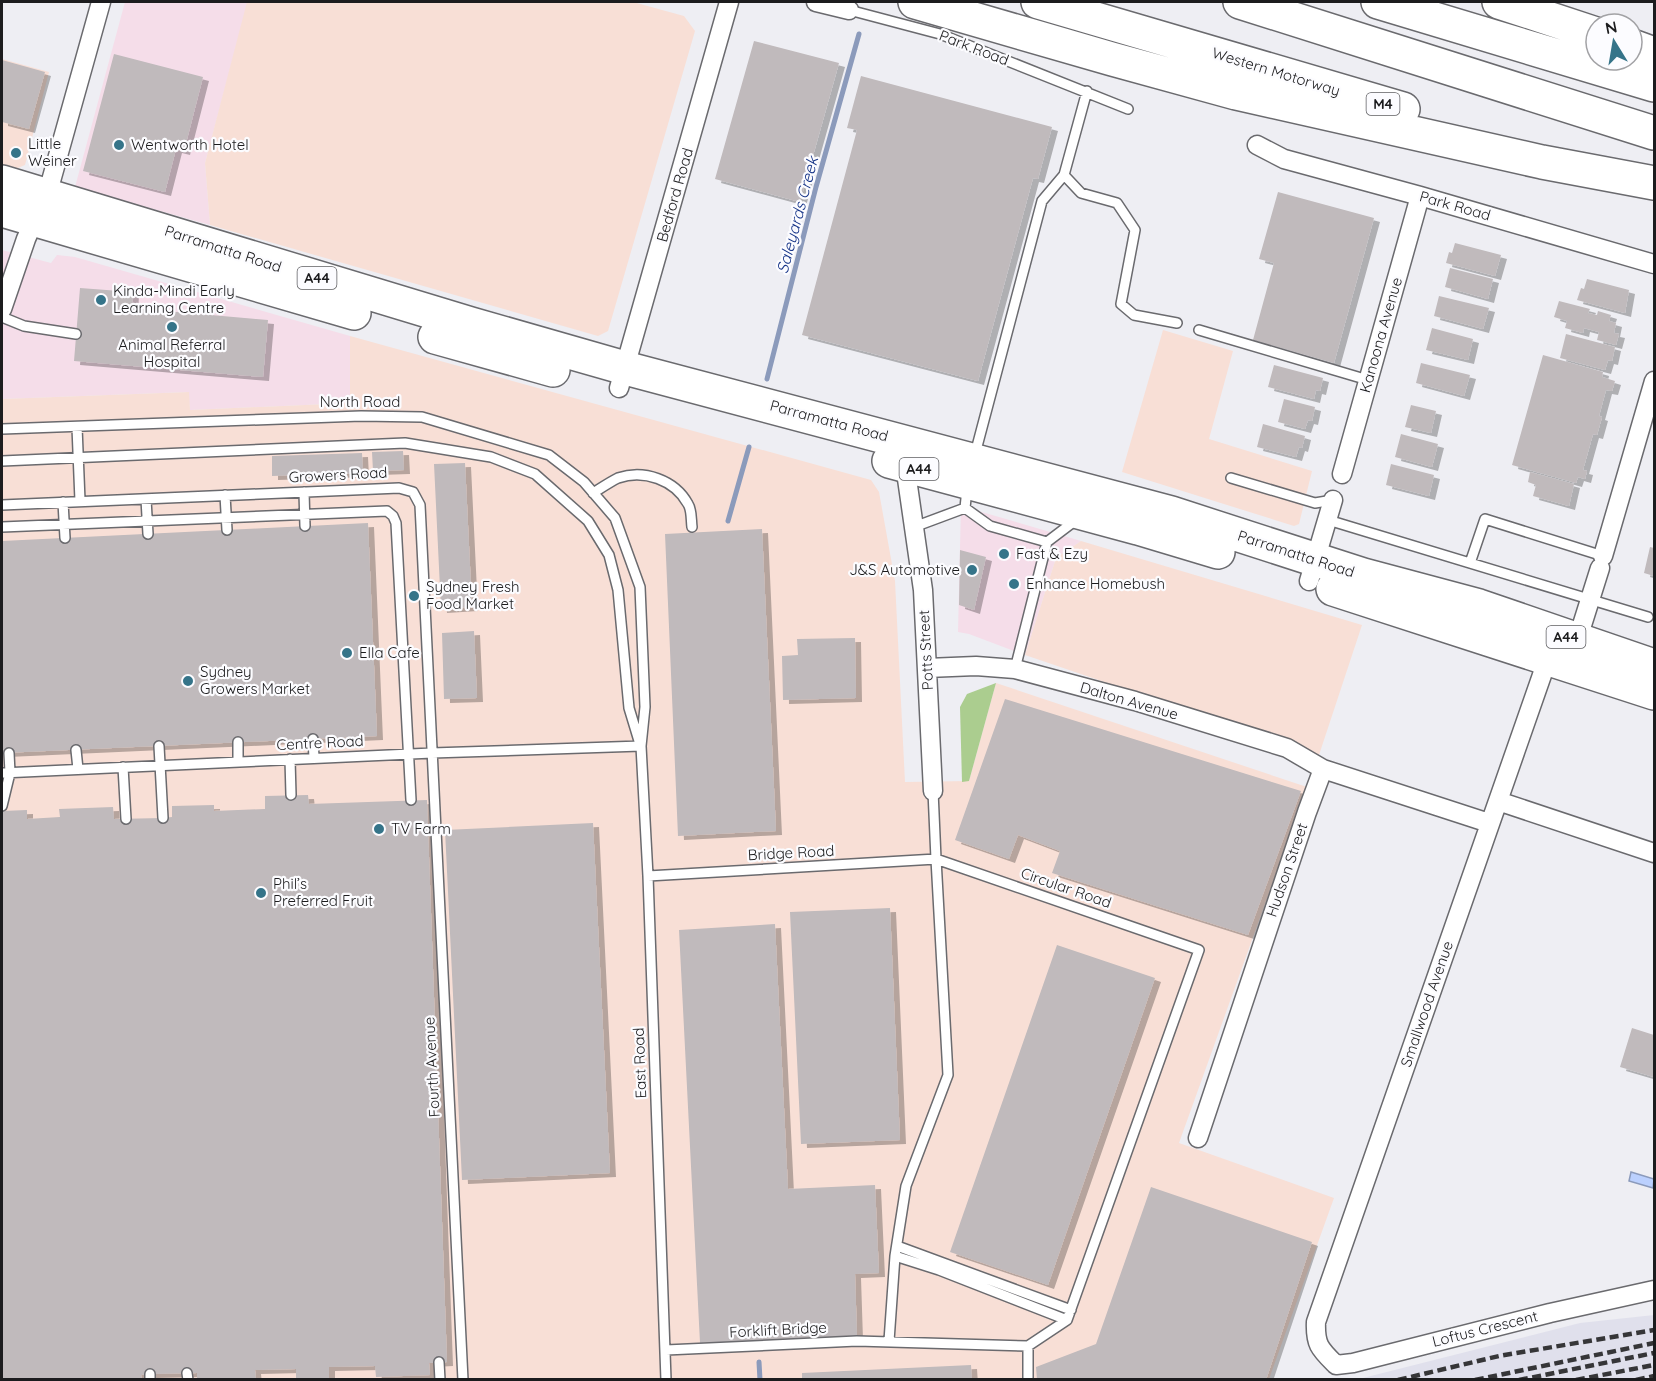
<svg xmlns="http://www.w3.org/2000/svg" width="1656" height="1381" font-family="Quicksand,sans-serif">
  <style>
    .commercial { fill: #f5dde9 }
    .industrial { fill: #f8dfd6 }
    .built { fill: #e0e0ec }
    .green { fill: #abcd8f }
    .water { fill: #bbd0fe; stroke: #8b9abb; stroke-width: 1.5 }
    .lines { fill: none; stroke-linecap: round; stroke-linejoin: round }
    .stream { stroke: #8b9abb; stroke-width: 5 }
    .building { fill: #c0babc; filter: url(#shadow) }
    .lane-casing { stroke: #6a6a6e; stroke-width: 12 }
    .street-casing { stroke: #6a6a6e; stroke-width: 21 }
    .highway-casing { stroke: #6a6a6e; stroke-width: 36 }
    .lane { stroke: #fff; stroke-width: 9 }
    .street { stroke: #fff; stroke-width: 18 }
    .highway { stroke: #fff; stroke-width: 33 }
    .rail { stroke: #363638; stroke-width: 4.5; stroke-dasharray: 9 4.5; stroke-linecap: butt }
    .poi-dot { fill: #357489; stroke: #fcfcff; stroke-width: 2 }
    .labels { text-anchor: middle; stroke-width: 4.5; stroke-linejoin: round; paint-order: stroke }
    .shield { fill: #fcfcff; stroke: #5f5f62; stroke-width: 1.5 }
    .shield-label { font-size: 14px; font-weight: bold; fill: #1c1c1e }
    .street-label { font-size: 15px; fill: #1c1c1e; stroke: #fcfcff }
    .poi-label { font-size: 15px; fill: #1c1c1e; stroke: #fcfcff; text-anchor: start }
    .water-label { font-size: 16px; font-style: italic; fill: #173588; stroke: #fcfcff }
  </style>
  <defs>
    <filter id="shadow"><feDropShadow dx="6" dy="4" stdDeviation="0" flood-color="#0004"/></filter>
  </defs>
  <rect width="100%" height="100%" fill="#eeeef3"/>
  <path class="commercial" d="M 125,2 L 248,2 L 205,163 L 210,225 L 75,187 Z
    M 2,250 L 51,263 L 57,255 L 75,257 L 350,336 L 350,403 L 190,410 L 188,392 L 2,399 Z
    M 961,506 L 1081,541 L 1056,558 L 1025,655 L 969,634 L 958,632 Z"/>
  <path class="industrial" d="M 247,2 L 633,2 L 684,16 L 695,31 L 608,331 L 598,336 L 210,225 L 205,163 Z
    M 2,59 L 49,72 L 25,165 L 13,170 L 2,167 Z
    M 1163,330 L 1233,351 L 1209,439 L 1312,471 L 1299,524 L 1294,526 L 1122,472 Z
    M 350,336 L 871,480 L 879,492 L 895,581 L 905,782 L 969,781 L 996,683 L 1307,787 L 1179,1143 L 1334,1198 L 1269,1379 L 2,1379 L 2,399 L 189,392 L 190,410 L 350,403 Z
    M 1081,541 L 1362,625 L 1319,755 L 1025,655 L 1056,558 Z"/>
  <path class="built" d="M 1654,1315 L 1654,1379 L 1359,1379 L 1580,1323 Z"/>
  <path class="green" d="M 996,683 L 969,781 L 962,782 L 960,707 L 967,694 Z"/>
  <path class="water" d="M 1631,1172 L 1654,1179 L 1653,1188 L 1629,1181 Z"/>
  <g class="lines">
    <path class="stream" d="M 767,379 L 816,187 L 859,34
      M 728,521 L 749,447
      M 759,1362 L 760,1380"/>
  </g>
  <path class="building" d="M 754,41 L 839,63 L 800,202 L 715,179 Z
    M 114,54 L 203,77 L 184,151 L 176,149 L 165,192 L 83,171 Z
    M 2,60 L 45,72 L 29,129 L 2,122 Z
    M 861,76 L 1052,127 L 1038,179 L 1033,178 L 978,381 L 802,335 L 857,130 L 847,128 Z
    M 1278,192 L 1374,218 L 1334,363 L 1253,340 L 1274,263 L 1259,259 Z
    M 1455,243 L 1501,255 L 1495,276 L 1446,263 L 1449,252 L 1452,253 Z
    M 1450,268 L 1493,279 L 1488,299 L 1445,287 Z
    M 1587,279 L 1629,290 L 1625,313 L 1577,300 L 1581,288 L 1584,289 Z
    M 80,288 L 133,292 L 132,308 L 268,320 L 263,377 L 74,361 Z
    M 1439,296 L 1489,308 L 1483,329 L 1434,316 Z
    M 1559,301 L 1590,309 L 1588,313 L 1597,315 L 1598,311 L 1611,315 L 1609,321 L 1616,323 L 1614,333 L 1619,334 L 1616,345 L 1597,340 L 1599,332 L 1584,328 L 1583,333 L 1565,328 L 1567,321 L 1554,317 Z
    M 1432,328 L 1473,339 L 1468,360 L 1426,350 Z
    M 1566,334 L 1615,347 L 1612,361 L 1608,360 L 1605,370 L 1560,358 Z
    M 1543,355 L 1603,372 L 1602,377 L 1615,381 L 1612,391 L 1606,390 L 1599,416 L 1602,417 L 1597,435 L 1593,434 L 1583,470 L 1587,471 L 1585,479 L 1578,477 L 1576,483 L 1512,465 Z
    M 1421,363 L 1470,375 L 1464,396 L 1416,383 Z
    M 1274,365 L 1323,378 L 1320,391 L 1316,390 L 1314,399 L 1268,387 Z
    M 1284,399 L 1315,407 L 1312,421 L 1308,420 L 1305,429 L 1278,422 Z
    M 1411,405 L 1436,411 L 1431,433 L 1405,427 Z
    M 1263,424 L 1305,436 L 1302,448 L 1299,447 L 1296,457 L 1257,447 Z
    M 1401,434 L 1438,444 L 1432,467 L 1395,457 Z
    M 403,451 L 404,470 L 373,471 L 372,452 Z
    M 362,453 L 363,473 L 272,476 L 272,456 Z
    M 465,463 L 472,607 L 441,609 L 434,464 Z
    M 1391,464 L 1434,475 L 1429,496 L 1386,485 Z
    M 1530,472 L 1574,484 L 1569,506 L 1533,496 L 1536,485 L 1528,482 Z
    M 368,523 L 377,736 L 2,753 L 2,541 Z
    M 762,529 L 776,831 L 678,836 L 665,534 Z
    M 1650,547 L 1654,548 L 1654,576 L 1644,573 Z
    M 960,550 L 986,557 L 974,610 L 959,605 Z
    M 474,631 L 477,698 L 444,699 L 442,633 Z
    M 855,638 L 856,698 L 783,700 L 782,656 L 798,655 L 797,639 Z
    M 1005,699 L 1301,791 L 1248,935 L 1052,873 L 1060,851 L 1018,835 L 1009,859 L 955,840 Z
    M 308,795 L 309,804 L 427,800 L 447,1362 L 429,1363 L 430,1375 L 376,1377 L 375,1366 L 329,1367 L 329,1379 L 296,1380 L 296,1369 L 255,1370 L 256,1380 L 197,1380 L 197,1373 L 150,1374 L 141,1375 L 142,1380 L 2,1380 L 2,811 L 27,810 L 27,819 L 60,817 L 59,809 L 113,807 L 114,819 L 163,818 L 172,817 L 172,806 L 214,805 L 214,811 L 265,809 L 265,796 Z
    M 593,823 L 610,1173 L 462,1180 L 445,830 Z
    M 890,908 L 900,1140 L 801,1144 L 790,912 Z
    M 775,924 L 788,1189 L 875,1185 L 879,1273 L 855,1274 L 857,1336 L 700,1343 L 679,930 Z
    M 1057,945 L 1155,978 L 1048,1285 L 950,1252 Z
    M 1632,1028 L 1654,1035 L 1654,1077 L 1620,1067 Z
    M 1151,1187 L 1312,1242 L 1266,1380 L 1037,1380 L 1036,1367 L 1096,1344 Z
    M 971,1365 L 972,1380 L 802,1380 L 802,1373 Z"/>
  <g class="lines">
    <g class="lane-casing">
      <path id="lane" d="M 849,10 L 940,34 L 1128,109
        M 1064,175 L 1081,193 L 1117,203 L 1135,230 L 1121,304 L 1134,315 L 1177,323
        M 2,317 L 24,326 L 76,334
        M 1199,330 L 1368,380
        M 77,427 L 80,501
        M 2,429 L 361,416 L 422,417 L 549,455 L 584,482 L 615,518 L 640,587 L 645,707 L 641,746 L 648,876 L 666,1380
        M 975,454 L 1042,201 L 1064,175 L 1087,91
        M 2,461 L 405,443 L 491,457 L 535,474 L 588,521 L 609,555 L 618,590 L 629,708 L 639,741
        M 1231,478 L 1315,503 L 1333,500
        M 967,489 L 965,508 L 990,526 L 1047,542 L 1076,520
        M 304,492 L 305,526
        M 593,493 C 601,488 610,482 618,478 C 644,469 675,480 688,504 C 692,510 691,520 692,527
        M 225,495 L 227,530
        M 146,499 L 148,534
        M 63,502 L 65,538
        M 2,505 L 399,488 L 413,492 L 420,505 L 463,1380
        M 1328,520 L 1648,617
        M 2,527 L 387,511 L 393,516 L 396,523 L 411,800
        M 914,527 L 965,508
        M 1470,563 L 1485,519 L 1603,556
        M 1015,669 L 1047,542
        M 313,739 L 314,758
        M 238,742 L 238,761
        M 159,746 L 163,818
        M 76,750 L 78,769
        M 290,759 L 291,795
        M 123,767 L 126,819
        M 2,773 L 432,753 L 641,746
        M 2,806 L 10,773 L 9,753
        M 648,876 L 936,859 L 933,791
        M 897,1246 L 1071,1310
        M 889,1341 L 895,1256 L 906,1186 L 948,1075 L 936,859 L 1199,950 L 1067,1320 L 939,1270 L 895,1256
        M 666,1350 L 857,1341 L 1028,1346
        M 439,1362 L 440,1380
        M 187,1373 L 188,1380
        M 150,1374 L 150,1380
        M 1028,1380 L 1028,1346 L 1067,1320"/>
    </g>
    <g class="street-casing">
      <path id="street" d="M 816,2 L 849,10
        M 1257,145 L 1284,159 L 1420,196 L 1654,264
        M 2,309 L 26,239 L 51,181 L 101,2
        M 619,388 L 729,2
        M 907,459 L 905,465 L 923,590 L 933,791
        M 1342,474 L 1420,196
        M 1603,556 L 1654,381
        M 1600,568 L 1577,641 L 1543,671 L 1542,675 L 1316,1322 C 1315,1345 1320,1349 1336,1365 L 1353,1363 L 1550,1313 L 1654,1290
        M 1309,581 L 1333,500
        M 927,668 L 976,666 L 1015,669 L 1135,701 L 1287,748 L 1323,769 L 1489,823
        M 1498,801 L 1654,853
        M 1198,1138 L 1307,812 L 1323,769"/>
    </g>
    <g class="highway-casing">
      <path id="highway" d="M 915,2 L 1112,59 L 1236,93 L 1542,162 L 1654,183
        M 1038,2 L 1403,109
        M 1240,2 L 1654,133
        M 1378,2 L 1654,85
        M 1499,2 L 1596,34
        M 1632,46 L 1654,54
        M 2,182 L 471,324 L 625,368 L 1171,513 L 1363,575 L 1479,606 L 1654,666
        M 2,210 L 354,313
        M 435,337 L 553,370
        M 889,461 L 1138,528 L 1218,552
        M 1333,589 L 1654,693"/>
    </g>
    <use href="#lane" class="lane"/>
    <use href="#street" class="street"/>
    <use href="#highway" class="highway"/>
    <path class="rail" d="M 1398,1380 L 1499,1356 L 1654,1330
      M 1475,1380 L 1654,1343
      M 1519,1380 L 1654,1353
      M 1576,1380 L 1654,1365
      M 1636,1380 L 1654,1376"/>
  </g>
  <g class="poi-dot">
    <circle cx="119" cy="145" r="6"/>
    <circle cx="16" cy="153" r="6"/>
    <circle cx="101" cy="300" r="6"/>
    <circle cx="172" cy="327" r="6"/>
    <circle cx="1004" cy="554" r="6"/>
    <circle cx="972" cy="570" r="6"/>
    <circle cx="1014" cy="584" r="6"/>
    <circle cx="414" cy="596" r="6"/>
    <circle cx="347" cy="653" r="6"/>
    <circle cx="188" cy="681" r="6"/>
    <circle cx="379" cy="829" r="6"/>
    <circle cx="261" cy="893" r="6"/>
  </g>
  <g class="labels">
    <g class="shield">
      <rect x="1366.5" y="93" width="33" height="22" rx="4.5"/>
      <rect x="297.5" y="267" width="39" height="22" rx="4.5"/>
      <rect x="899.5" y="458" width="39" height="22" rx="4.5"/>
      <rect x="1546.5" y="626" width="39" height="22" rx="4.5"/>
    </g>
    <g class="shield-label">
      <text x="1383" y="109">M4</text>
      <text x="317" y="283">A44</text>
      <text x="919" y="474">A44</text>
      <text x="1566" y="642">A44</text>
    </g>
    <g class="street-label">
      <text transform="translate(974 48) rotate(21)" y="5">Park Road</text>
      <text transform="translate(1276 72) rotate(17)" y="5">Western Motorway</text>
      <text transform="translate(675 195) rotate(-74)" y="5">Bedford Road</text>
      <text transform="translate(1455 206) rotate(16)" y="5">Park Road</text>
      <text transform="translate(223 249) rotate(18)" y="5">Parramatta Road</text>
      <text transform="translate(1381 335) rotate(-74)" y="5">Kanoona Avenue</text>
      <text x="360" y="407">North Road</text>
      <text transform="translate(829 421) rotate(15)" y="5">Parramatta Road</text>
      <text transform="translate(338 475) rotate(-3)" y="5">Growers Road</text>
      <text transform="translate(1296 554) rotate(18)" y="5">Parramatta Road</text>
      <text transform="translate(926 650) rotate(-93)" y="5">Potts Street</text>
      <text transform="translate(1129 701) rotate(16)" y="5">Dalton Avenue</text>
      <text transform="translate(320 743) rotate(-3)" y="5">Centre Road</text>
      <text transform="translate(791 853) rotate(-3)" y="5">Bridge Road</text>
      <text transform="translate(1287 870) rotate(-71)" y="5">Hudson Street</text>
      <text transform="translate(1066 888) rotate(19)" y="5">Circular Road</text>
      <text transform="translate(1427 1004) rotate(-71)" y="5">Smallwood Avenue</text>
      <text transform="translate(640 1063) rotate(-92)" y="5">East Road</text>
      <text transform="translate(432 1067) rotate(-93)" y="5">Fourth Avenue</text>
      <text transform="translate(1485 1329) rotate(-14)" y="5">Loftus Crescent</text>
      <text transform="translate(778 1330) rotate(-3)" y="5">Forklift Bridge</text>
    </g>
    <g class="poi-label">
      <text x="28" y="149">Little<tspan x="28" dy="17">Weiner</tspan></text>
      <text x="131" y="150">Wentworth Hotel</text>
      <text x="113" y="296">Kinda-Mindi Early<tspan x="113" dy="17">Learning Centre</tspan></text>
      <text x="172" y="350" text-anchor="middle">Animal Referral<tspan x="172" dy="17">Hospital</tspan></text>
      <text x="1016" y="559">Fast &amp; Ezy</text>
      <text x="960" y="575" text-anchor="end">J&amp;S Automotive</text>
      <text x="1026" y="589">Enhance Homebush</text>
      <text x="426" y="592">Sydney Fresh<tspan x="426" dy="17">Food Market</tspan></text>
      <text x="359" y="658">Ella Cafe</text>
      <text x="200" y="677">Sydney<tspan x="200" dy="17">Growers Market</tspan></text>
      <text x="391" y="834">TV Farm</text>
      <text x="273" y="889">Phil’s<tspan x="273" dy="17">Preferred Fruit</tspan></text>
    </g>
    <g class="water-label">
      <text transform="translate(797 215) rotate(-75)" y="6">Saleyards Creek</text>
    </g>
  </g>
  <rect width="1656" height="1381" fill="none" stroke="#1c1c1e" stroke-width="6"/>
  <g transform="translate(1614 42) rotate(349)"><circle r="28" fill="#fcfcff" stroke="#a2a2a5" stroke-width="1.5"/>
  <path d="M0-4.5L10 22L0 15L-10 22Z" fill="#357489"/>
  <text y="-9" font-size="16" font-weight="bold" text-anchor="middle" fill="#1c1c1e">N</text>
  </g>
</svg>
